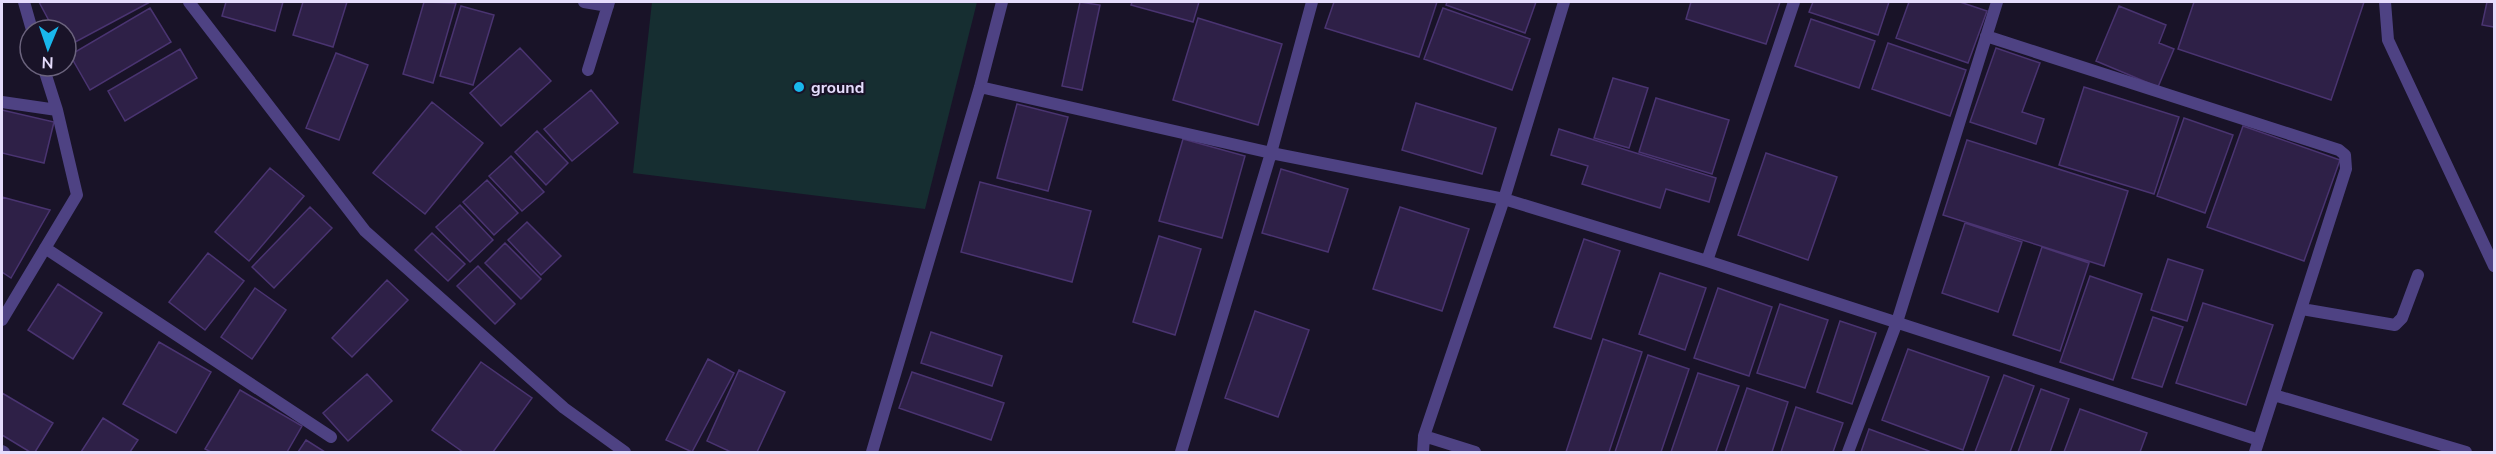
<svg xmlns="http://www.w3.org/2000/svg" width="2496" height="454" font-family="'Nunito Sans',sans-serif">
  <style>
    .green { fill: #162e31 }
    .building { fill: #2e2047; stroke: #4a3471; stroke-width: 1.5 }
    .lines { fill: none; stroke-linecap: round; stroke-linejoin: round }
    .minor { stroke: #4e4283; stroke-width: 12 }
    .poi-dot { fill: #19b7ec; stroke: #191328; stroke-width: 2 }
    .labels { text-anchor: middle; stroke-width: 4.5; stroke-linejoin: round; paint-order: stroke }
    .poi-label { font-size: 16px; font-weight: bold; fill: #e5dcfc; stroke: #191328; text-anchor: start }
  </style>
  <rect width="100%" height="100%" fill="#191328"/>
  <path class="green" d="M 652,2 L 977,2 L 925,209 L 633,173 Z"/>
  <path class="building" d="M 39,2 L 150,2 L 66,47 L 66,30 L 54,30 Z
    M 226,2 L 283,2 L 275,31 L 222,16 Z
    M 303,2 L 347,2 L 333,47 L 293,35 Z
    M 424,2 L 456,3 L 433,83 L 403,74 Z
    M 1080,2 L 1100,5 L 1082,90 L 1062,86 Z
    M 1132,2 L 1199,2 L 1193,22 L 1131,5 Z
    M 1334,2 L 1437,2 L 1419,57 L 1325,28 Z
    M 1447,2 L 1536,2 L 1525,33 L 1446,5 Z
    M 1691,2 L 1780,2 L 1766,44 L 1686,19 Z
    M 1813,2 L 1889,2 L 1878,35 L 1809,12 Z
    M 1909,2 L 1960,2 L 1987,11 L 1968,63 L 1896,38 Z
    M 2194,2 L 2364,2 L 2331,100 L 2178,49 Z
    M 2483,2 L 2494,2 L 2494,27 L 2482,25 L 2487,2 Z
    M 461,6 L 494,15 L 473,85 L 440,76 Z
    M 2119,6 L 2166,25 L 2159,43 L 2174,49 L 2158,87 L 2096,61 Z
    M 150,8 L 171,42 L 90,90 L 70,55 Z
    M 1443,8 L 1530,39 L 1512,90 L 1424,59 Z
    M 1198,18 L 1282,44 L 1258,125 L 1173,100 Z
    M 1811,19 L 1875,41 L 1859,88 L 1795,66 Z
    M 1888,43 L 1966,70 L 1950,116 L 1872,89 Z
    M 520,48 L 551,81 L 501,126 L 470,93 Z
    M 1996,48 L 2040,63 L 2022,112 L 2044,119 L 2036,144 L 1970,122 Z
    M 180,49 L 197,78 L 125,121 L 108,91 Z
    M 336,53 L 368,65 L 339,140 L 306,128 Z
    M 1613,78 L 1648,88 L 1629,148 L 1594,138 Z
    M 2084,87 L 2179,117 L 2154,194 L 2059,165 Z
    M 591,90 L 618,123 L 572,161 L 544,129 Z
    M 1656,98 L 1729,120 L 1712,174 L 1639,152 Z
    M 432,102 L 483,143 L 425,214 L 373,173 Z
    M 1416,103 L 1496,128 L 1482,174 L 1402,150 Z
    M 1017,104 L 1068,117 L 1048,191 L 997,178 Z
    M 2,110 L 54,122 L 44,163 L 2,153 Z
    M 2184,118 L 2233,135 L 2205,213 L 2157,196 Z
    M 2243,126 L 2340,160 L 2304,261 L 2207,227 Z
    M 1559,129 L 1716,178 L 1709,202 L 1666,189 L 1660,208 L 1582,184 L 1588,166 L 1551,155 Z
    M 537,131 L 568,163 L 546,185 L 515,152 Z
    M 1183,139 L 1245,156 L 1222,238 L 1159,221 Z
    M 1967,140 L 2128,191 L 2104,266 L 1943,215 Z
    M 1766,153 L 1837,177 L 1808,260 L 1738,235 Z
    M 511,156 L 544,192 L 522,211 L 489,176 Z
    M 270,168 L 304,196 L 249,261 L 215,232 Z
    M 1281,169 L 1348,189 L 1328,252 L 1262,233 Z
    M 487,180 L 518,213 L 494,235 L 463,202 Z
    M 980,182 L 1091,211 L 1072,282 L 961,252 Z
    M 2,197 L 50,210 L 11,278 L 2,272 Z
    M 460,205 L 493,240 L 470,262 L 436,227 Z
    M 310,207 L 332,228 L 274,288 L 252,267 Z
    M 1400,207 L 1469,229 L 1442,311 L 1373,289 Z
    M 527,222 L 561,256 L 541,275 L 508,240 Z
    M 1965,223 L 2022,242 L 1998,312 L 1942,293 Z
    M 432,233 L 465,264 L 448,281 L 415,250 Z
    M 1159,236 L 1201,249 L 1175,335 L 1133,322 Z
    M 1584,239 L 1620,251 L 1591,339 L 1554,327 Z
    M 505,243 L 541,279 L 521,299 L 485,263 Z
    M 2042,247 L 2089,263 L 2060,351 L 2013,335 Z
    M 208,253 L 244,281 L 205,330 L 169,302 Z
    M 2168,259 L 2203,270 L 2187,321 L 2151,310 Z
    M 478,266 L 515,304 L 495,324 L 457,286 Z
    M 1660,273 L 1706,288 L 1685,350 L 1639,334 Z
    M 2090,276 L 2142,294 L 2113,380 L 2060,362 Z
    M 387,280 L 408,300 L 352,357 L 332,338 Z
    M 58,284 L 102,313 L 73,359 L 28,330 Z
    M 255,288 L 286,310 L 252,359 L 221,337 Z
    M 1718,288 L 1772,307 L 1749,376 L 1694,358 Z
    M 2203,303 L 2273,325 L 2246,405 L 2176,383 Z
    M 1780,304 L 1828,320 L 1805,388 L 1757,373 Z
    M 1255,311 L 1309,330 L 1278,417 L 1225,398 Z
    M 2153,317 L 2183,327 L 2162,387 L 2132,378 Z
    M 1840,321 L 1876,333 L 1852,404 L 1817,392 Z
    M 931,332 L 1002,356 L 992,386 L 921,363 Z
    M 1603,339 L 1642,352 L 1609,452 L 1566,452 Z
    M 159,342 L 211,372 L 176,433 L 123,404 Z
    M 1908,349 L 1989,377 L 1963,450 L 1882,420 Z
    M 1648,355 L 1689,369 L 1661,452 L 1615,452 Z
    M 708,359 L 734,373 L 692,452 L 666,440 Z
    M 481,362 L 532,398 L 493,452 L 463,452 L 432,430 Z
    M 739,370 L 785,392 L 757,452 L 731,452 L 707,441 Z
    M 912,372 L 1004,403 L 991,440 L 899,408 Z
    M 1698,373 L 1739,386 L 1716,452 L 1671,452 Z
    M 367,374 L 392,401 L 348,441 L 323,413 Z
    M 2004,375 L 2034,386 L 2010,452 L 1975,452 Z
    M 1747,388 L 1788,402 L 1772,452 L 1725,452 Z
    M 2041,389 L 2069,399 L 2050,452 L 2018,452 Z
    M 240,390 L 302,426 L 287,452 L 211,452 L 205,449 Z
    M 2,393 L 53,423 L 35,452 L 30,452 L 2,435 Z
    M 1796,407 L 1843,423 L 1833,452 L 1781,452 Z
    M 2080,409 L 2147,433 L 2140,452 L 2064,452 Z
    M 103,418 L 138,440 L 130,452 L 81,452 Z
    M 1869,429 L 1929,451 L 1928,452 L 1861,452 Z
    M 306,440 L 325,452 L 298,452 Z"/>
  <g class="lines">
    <path class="minor" d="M 24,2 L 32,30
      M 189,2 L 365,231 L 564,408 L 625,452
      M 584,2 L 608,6
      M 2385,2 L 2388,40 L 2494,266
      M 1986,36 L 2339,150 L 2345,155 L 2346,169 L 2255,452
      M 588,70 L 609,2
      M 980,87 L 1271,153 L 1504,199 L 1707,261 L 2259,440
      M 2,102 L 57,110
      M 45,248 L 331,437
      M 1707,261 L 1794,2
      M 2302,309 L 2395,325 L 2402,318 L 2418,275
      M 2,320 L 77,195 L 57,110 L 43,66
      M 2274,395 L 2466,452
      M 1424,436 L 1475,452
      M 2,451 L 4,452
      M 872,452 L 980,87 L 1002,2
      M 1181,452 L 1271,153 L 1312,2
      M 1423,452 L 1424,436 L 1504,199 L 1564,2
      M 1848,452 L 1897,322 L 1997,2"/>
  </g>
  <circle class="poi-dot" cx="799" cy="87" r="6"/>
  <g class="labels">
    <g class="poi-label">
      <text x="811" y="93">ground</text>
    </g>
  </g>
  <rect width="2496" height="454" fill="none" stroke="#e5dcfc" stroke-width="6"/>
  <g transform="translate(48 48) rotate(182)"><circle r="28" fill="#191328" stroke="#6b637d" stroke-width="1.5"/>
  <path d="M0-4.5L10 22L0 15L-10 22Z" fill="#19b7ec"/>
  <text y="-9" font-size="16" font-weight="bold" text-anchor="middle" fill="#e5dcfc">N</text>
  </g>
</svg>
